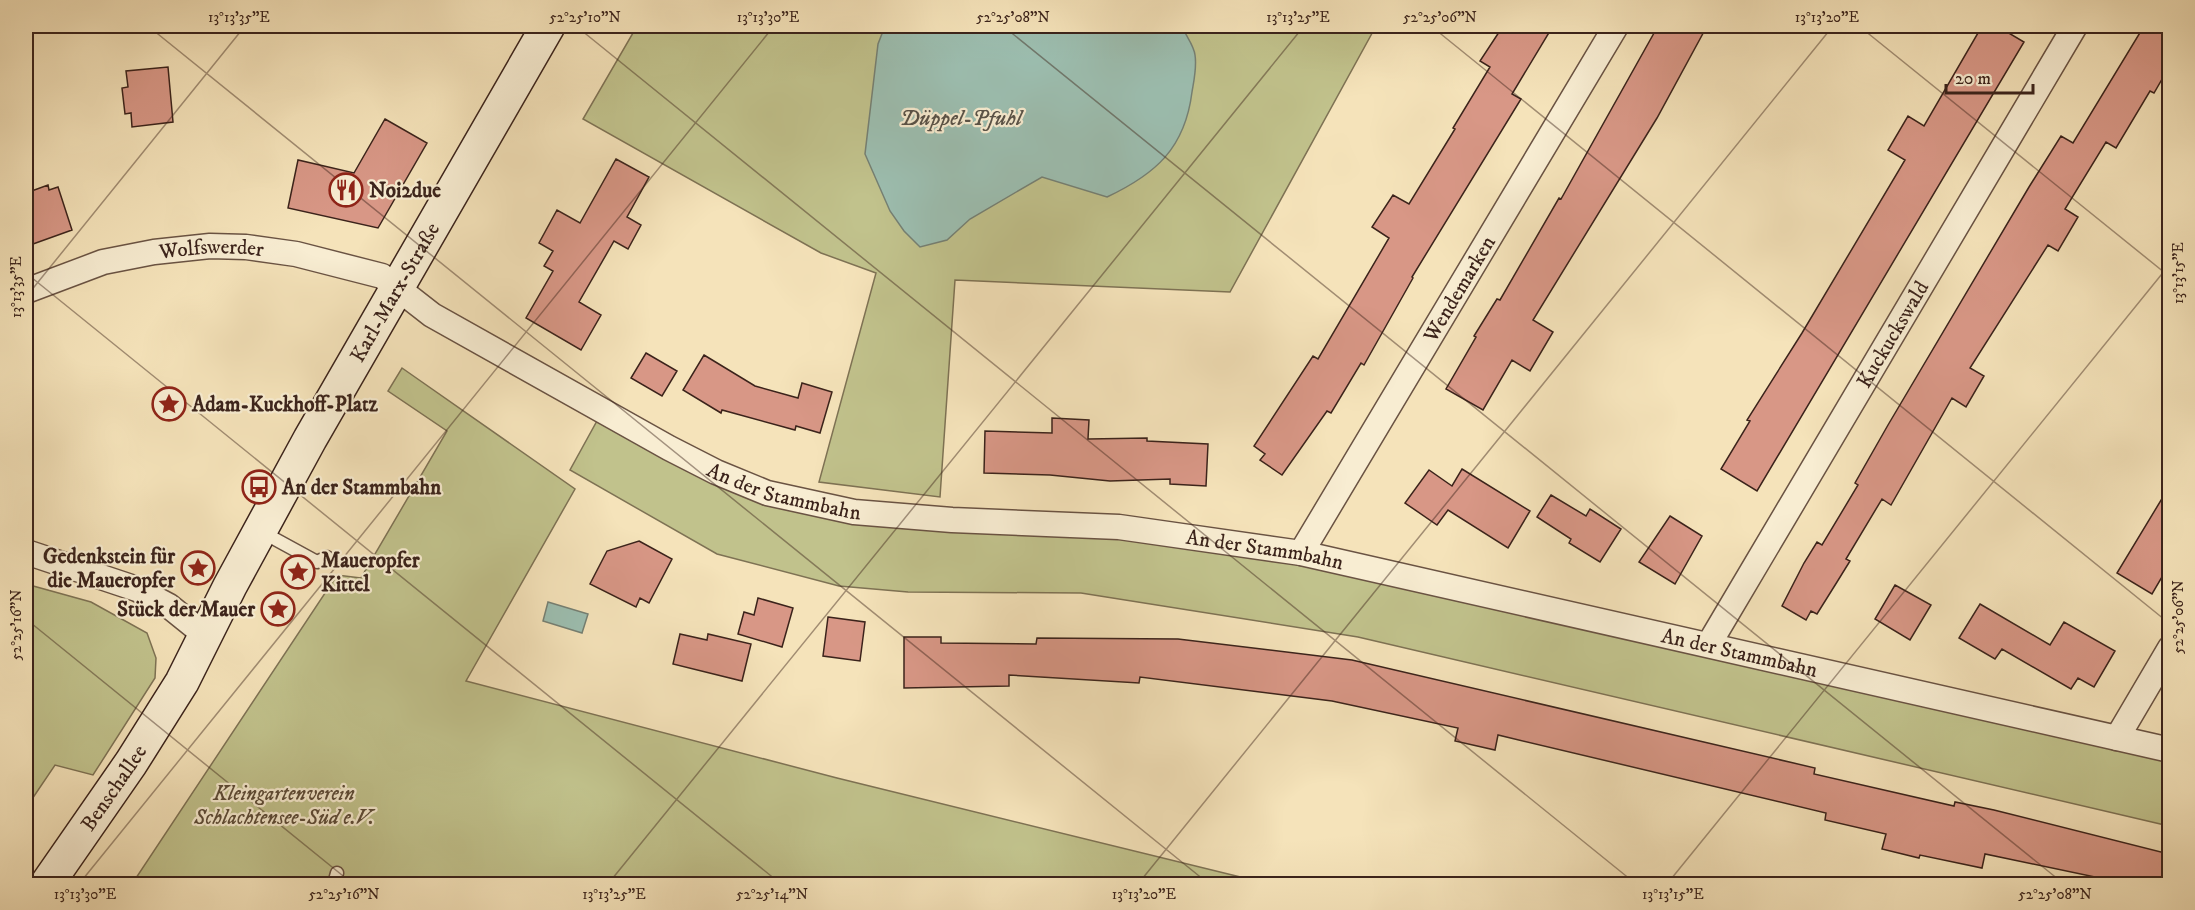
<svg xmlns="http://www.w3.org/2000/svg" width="2195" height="910" font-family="'IM FELL DW Pica',serif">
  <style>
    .green { fill: #c1c28c; stroke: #7e7254; stroke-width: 1.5 }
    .water { fill: #9cbeb0; stroke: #758074; stroke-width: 1.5 }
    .building { fill: #d89786; stroke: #3b231b; stroke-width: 1.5 }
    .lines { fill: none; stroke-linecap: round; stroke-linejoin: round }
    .lane-casing { stroke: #6a5343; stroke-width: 15 }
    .street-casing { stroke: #6a5343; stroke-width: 27 }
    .secondary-casing { stroke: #3b231b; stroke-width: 36 }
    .lane { stroke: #f8edd2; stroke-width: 12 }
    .street { stroke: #f8edd2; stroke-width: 24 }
    .secondary { stroke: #f8edd2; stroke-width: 33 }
    .ticks { fill: none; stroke: #3b231b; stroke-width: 1.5; stroke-opacity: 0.45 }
    .labels { text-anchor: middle; stroke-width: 4.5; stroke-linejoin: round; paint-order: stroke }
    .poi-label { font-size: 21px; font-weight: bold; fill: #3b231b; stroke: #f8edd2; text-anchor: start }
    .street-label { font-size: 21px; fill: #3b231b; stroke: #f8edd2 }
    .park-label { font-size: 21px; font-style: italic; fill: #5c4b37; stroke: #f8edd2 }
    .water-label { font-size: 22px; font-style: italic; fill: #585248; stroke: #f8edd2 }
    .neatline { fill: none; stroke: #3b231b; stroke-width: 2 }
    .ticks-label { font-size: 15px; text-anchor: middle; fill: #3b231b }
  </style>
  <rect width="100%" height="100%" fill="#f5e3ba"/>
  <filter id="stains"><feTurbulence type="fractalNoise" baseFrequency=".00333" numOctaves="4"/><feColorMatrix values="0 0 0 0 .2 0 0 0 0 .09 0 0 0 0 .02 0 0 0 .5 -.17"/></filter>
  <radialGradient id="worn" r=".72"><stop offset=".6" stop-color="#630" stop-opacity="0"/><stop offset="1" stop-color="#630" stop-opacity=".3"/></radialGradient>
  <path class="green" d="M 637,26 L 1376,26 L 1230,292 L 955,280 L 940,497 L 819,482 L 876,273 L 821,253 L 583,119 Z
    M 402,368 L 575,489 L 466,681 L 837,778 L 1269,884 L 132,884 L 337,575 L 361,578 L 447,431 L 388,391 Z
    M 603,410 L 767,493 L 1174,533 L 2169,750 L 2169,826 L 1358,637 L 1081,593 L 908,592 L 839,586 L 717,554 L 570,470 Z
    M 26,584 L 91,602 L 147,633 L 156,658 L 155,678 L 93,775 L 55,765 L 26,808 Z"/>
  <path class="water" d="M 885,26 L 1182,26 C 1185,35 1194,45 1195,55 C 1197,67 1194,80 1192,92 C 1185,148 1156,174 1107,197 L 1042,177 L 970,219 L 947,240 L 920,247 L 904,231 L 890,211 L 865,154 L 878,44 Z
    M 548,602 L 588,614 L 582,633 L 543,621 Z"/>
  <path class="building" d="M 1503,26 L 1553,26 L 1512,94 L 1521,99 L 1412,277 L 1413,278 L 1364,365 L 1361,363 L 1331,413 L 1327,411 L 1282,475 L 1260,460 L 1265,454 L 1254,446 L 1313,356 L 1318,359 L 1389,238 L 1372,227 L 1393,195 L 1409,204 L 1455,129 L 1453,128 L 1490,67 L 1480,61 Z
    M 1658,26 L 1707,26 L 1657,118 L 1533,320 L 1553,332 L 1530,371 L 1512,360 L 1483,410 L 1446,389 L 1476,337 L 1474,336 L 1497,299 L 1500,300 L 1559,198 L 1561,199 Z
    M 1982,26 L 1997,26 L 2024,42 L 1757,491 L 1721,469 L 1750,421 L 1747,420 L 1802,333 L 1905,160 L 1888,150 L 1908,116 L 1924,126 Z
    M 2144,26 L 2169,26 L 2169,67 L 2154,93 L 2150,91 L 2116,148 L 2106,142 L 2065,209 L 2078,217 L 2058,251 L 2048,245 L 1970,368 L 1984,376 L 1966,407 L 1952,398 L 1891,505 L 1882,499 L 1846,559 L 1850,561 L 1837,582 L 1817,614 L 1811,611 L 1806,620 L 1782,606 L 1804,563 L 1817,542 L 1822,545 L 1858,485 L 1855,483 L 1888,425 L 2029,187 L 2061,136 L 2073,143 Z
    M 168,67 L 173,122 L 132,127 L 131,113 L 125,114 L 122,88 L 128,87 L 126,71 Z
    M 385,119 L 427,143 L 378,228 L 288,208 L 298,160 L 354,173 Z
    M 616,159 L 649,177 L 627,217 L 641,225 L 628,249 L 614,241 L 579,302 L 601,315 L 581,350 L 526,318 L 553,271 L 544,266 L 553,251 L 539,243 L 557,210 L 580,223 Z
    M 48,185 L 49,190 L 58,187 L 72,230 L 33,244 L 26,223 L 26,193 Z
    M 646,353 L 677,371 L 662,396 L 631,378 Z
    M 704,355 L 755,386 L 798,398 L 802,383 L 832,392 L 820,433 L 796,426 L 795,430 L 722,410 L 721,413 L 683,390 Z
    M 1052,418 L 1089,420 L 1088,439 L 1147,438 L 1147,441 L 1208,444 L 1206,486 L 1170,484 L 1170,479 L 1110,481 L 1050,475 L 984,473 L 985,431 L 1052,433 Z
    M 1462,469 L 1530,511 L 1508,548 L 1448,510 L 1437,525 L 1405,503 L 1429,470 L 1452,486 Z
    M 2169,487 L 2169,565 L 2152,594 L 2117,573 Z
    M 1551,495 L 1586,516 L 1590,509 L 1621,529 L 1600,562 L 1569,543 L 1571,539 L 1537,517 Z
    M 1670,516 L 1702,536 L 1675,584 L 1639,562 Z
    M 639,541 L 672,559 L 649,603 L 640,598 L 636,607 L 590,584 L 607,551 Z
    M 1895,585 L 1931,605 L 1910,640 L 1875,619 Z
    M 758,598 L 793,608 L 782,647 L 738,634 L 744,612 L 754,615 Z
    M 1980,604 L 2050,645 L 2064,622 L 2115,651 L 2094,687 L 2078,678 L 2071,689 L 2002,649 L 1995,659 L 1959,638 Z
    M 828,617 L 865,622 L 860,661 L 823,656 Z
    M 680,634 L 707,640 L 708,634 L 751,644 L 742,681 L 673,664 Z
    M 904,637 L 941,637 L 941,643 L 1036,644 L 1037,638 L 1178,639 L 1352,660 L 1815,768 L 1814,774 L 1954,806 L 1955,802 L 1994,810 L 2169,854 L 2161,885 L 2133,885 L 1985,854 L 1982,868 L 1920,855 L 1919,858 L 1882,849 L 1886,834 L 1825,820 L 1826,813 L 1498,735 L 1495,750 L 1455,741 L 1458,728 L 1332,701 L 1140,677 L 1139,683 L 1009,675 L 1009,686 L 904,688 Z"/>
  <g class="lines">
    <g class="lane-casing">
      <path id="lane" d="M 262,532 L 317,562 L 327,557
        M 334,884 L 337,873"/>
    </g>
    <g class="street-casing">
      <g id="street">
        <path id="s1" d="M 26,291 L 103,262 L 154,252 L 210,246 L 246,247 L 296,254 L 382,276 L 432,315 L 669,448 L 716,472 L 767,493 L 854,512 L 952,520 L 1119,527 L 1301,553 L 2170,750"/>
        <path d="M 26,552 L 137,589 L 169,606 L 205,635"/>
        <path id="s2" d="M 1301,553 L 1616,26"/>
        <path id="s3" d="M 1709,644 L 2075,26"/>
        <path d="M 2117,738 L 2170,648"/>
      </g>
    </g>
    <g class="secondary-casing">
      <g id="secondary">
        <path id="s4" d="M 47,884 L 131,763 L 182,682 L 230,586 L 310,439 L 548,26"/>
      </g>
    </g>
    <use href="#lane" class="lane"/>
    <use href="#street" class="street"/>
    <use href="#secondary" class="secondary"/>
  </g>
  <path class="ticks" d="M 148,26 L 1209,884M 576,26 L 1636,884M 1003,26 L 2064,884M 1431,26 L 2170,624M 1859,26 L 2170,277M 26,273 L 781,884M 26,297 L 245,26M 26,619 L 353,884M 79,884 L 774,26M 608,884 L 1304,26M 1138,884 L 1833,26M 1667,884 L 2170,264"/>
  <defs>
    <g id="restaurant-ring" transform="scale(1.725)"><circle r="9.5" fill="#f8edd2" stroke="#8f2418" stroke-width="1.5"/><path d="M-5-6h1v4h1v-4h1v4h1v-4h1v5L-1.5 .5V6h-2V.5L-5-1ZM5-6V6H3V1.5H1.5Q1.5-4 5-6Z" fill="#8f2418"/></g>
    <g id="sight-ring" transform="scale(1.725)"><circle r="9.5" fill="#f8edd2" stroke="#8f2418" stroke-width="1.5"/><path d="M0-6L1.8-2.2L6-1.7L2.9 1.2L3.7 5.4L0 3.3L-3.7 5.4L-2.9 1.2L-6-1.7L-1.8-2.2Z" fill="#8f2418"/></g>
    <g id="bus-ring" transform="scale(1.725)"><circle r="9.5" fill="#f8edd2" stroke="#8f2418" stroke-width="1.5"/><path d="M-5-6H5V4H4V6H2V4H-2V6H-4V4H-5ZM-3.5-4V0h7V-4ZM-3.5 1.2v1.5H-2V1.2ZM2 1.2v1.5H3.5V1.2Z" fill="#8f2418"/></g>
  </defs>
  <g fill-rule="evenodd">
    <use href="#restaurant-ring" x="346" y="190"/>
    <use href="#sight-ring" x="169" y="404"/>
    <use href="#bus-ring" x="259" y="487"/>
    <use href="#sight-ring" x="198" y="568"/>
    <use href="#sight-ring" x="298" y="572"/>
    <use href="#sight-ring" x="278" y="609"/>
  </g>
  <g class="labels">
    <g class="poi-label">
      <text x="369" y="197">Noi2due</text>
      <text x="192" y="411">Adam-Kuckhoff-Platz</text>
      <text x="282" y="494">An der Stammbahn</text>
      <text x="175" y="563" text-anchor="end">Gedenkstein für<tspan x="175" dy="24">die Maueropfer</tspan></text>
      <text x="321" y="567">Maueropfer<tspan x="321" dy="24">Kittel</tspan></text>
      <text x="255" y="616" text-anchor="end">Stück der Mauer</text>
    </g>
    <g class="street-label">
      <text dy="7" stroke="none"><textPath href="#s1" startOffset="192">Wolfswerder</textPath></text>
      <text dy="7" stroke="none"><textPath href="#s2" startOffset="308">Wendemarken</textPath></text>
      <text dy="7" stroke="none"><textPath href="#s4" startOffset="687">Karl-Marx-Straße</textPath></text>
      <text dy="7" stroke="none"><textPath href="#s3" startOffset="360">Kuckuckswald</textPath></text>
      <text dy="7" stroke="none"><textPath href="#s1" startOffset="825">An der Stammbahn</textPath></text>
      <text dy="7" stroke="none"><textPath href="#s1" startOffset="1311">An der Stammbahn</textPath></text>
      <text dy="7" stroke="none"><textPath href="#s1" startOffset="1797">An der Stammbahn</textPath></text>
      <text dy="7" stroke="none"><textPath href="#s4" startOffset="117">Benschallee</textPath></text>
    </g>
    <g class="park-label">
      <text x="284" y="800">Kleingartenverein<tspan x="284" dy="24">Schlachtensee-Süd e.V.</tspan></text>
    </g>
    <g class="water-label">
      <text x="961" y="125">Düppel-Pfuhl</text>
    </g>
  </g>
  <rect width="2195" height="910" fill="none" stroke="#f5e3ba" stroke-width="66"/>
  <path d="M1946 84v9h87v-9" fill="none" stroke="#3b231b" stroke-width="3"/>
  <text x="1955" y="84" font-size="18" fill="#3b231b" stroke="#f8edd2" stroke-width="4.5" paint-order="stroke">20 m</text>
  <rect x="33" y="33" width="2129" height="844" class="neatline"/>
  <g class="ticks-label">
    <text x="239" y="22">13°13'35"E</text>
    <text x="585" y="22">52°25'10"N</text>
    <text x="768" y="22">13°13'30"E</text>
    <text x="1013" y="22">52°25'08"N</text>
    <text x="1298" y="22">13°13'25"E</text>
    <text x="1440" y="22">52°25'06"N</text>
    <text x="1827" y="22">13°13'20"E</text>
    <text transform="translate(2178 273) rotate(-90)" y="5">13°13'15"E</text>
    <text transform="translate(16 287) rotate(-90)" y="5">13°13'35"E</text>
    <text transform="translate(2178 617) rotate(-90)" y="5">52°25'06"N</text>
    <text transform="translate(16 625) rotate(-90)" y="5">52°25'16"N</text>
    <text x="85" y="899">13°13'30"E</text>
    <text x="344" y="899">52°25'16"N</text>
    <text x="614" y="899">13°13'25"E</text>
    <text x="772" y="899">52°25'14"N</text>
    <text x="1144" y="899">13°13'20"E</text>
    <text x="1673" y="899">13°13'15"E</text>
    <text x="2055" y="899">52°25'08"N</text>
  </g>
  <rect width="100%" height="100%" filter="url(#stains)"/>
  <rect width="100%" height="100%" fill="url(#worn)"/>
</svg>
